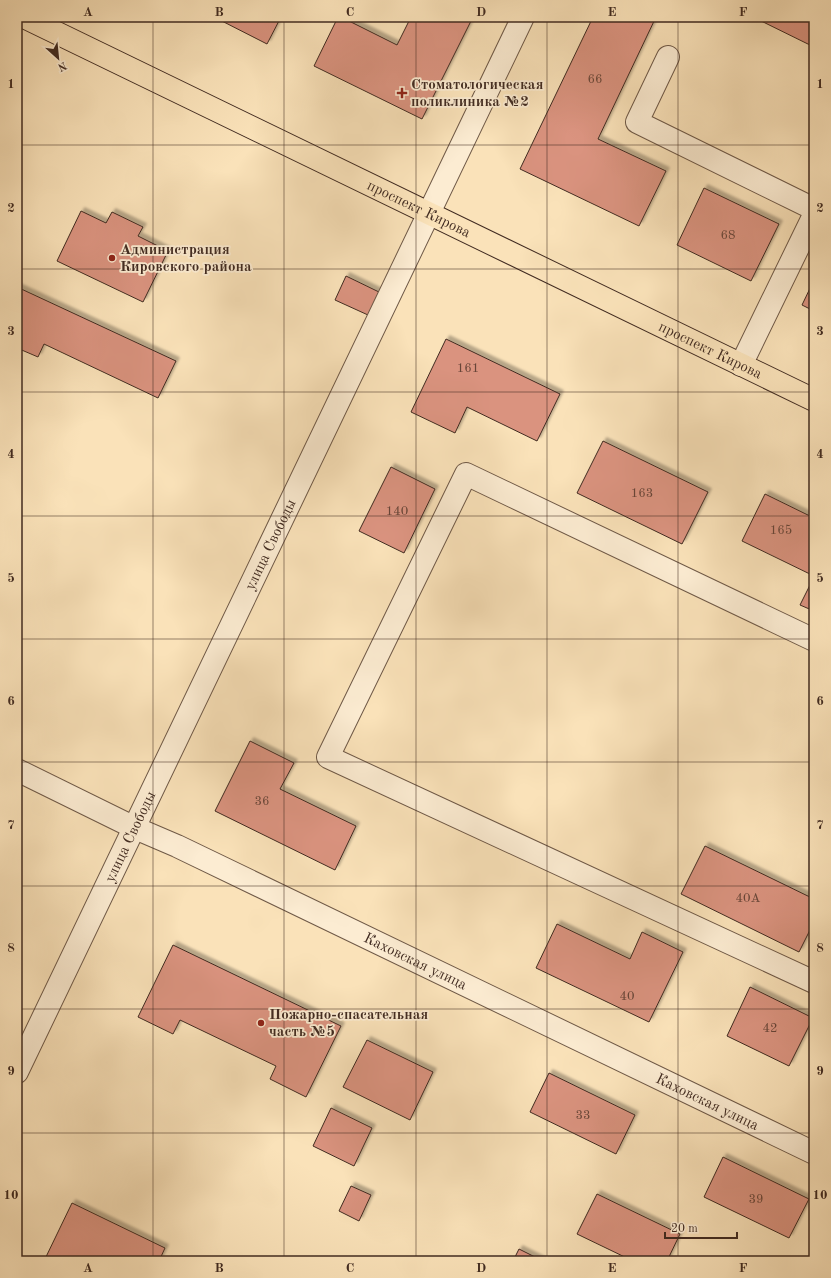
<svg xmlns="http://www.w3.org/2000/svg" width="831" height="1278" font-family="'Old Standard TT',serif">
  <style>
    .building { fill: #da937f; stroke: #412b21; filter: url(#shadow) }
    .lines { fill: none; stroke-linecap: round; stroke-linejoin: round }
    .minor-casing { stroke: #6f5947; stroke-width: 24 }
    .major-casing { stroke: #412b21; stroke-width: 24 }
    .minor { stroke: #fcecd2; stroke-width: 22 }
    .major { stroke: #fae2b9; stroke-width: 22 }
    .grid { fill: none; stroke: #412b21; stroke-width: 1; stroke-opacity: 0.55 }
    .poi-dot { fill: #8f2418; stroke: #fcecd2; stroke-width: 1.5 }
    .labels { text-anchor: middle; stroke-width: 3.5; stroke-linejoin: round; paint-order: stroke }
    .number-label { font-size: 13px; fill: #674538 }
    .poi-label { font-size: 15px; font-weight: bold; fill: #412b21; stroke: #fcecd2; text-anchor: start }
    .street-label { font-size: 15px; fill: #412b21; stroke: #fcecd2 }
    .neatline { fill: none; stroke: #412b21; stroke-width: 1.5 }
    .grid-label { font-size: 13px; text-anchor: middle; font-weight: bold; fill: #412b21 }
  </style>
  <defs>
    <filter id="shadow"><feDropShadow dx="3.5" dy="-3.5" stdDeviation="1" flood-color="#0004"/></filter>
  </defs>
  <rect width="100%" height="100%" fill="#fae2b9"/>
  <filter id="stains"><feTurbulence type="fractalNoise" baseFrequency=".005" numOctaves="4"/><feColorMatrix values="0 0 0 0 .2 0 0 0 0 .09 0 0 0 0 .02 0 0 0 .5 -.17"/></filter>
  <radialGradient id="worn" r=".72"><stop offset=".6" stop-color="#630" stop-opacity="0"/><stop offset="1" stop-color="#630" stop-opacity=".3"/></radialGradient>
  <path class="building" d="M 214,17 L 281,17 L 267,44 Z
    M 338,17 L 341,17 L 397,45 L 411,17 L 473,17 L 422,119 L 314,66 Z
    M 593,17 L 656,17 L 598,139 L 666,171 L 639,226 L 520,169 Z
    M 753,17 L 814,17 L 814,47 Z
    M 704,188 L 779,224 L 751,281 L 677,245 Z
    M 81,211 L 106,223 L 112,212 L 143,227 L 138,236 L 168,251 L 143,302 L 57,261 Z
    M 346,276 L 379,292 L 368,315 L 335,300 Z
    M 814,280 L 814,311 L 802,305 Z
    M 17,287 L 176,361 L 158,398 L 44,344 L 38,357 L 17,348 Z
    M 446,339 L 560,394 L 537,441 L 467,407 L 455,433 L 411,412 Z
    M 603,441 L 708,492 L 682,544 L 577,493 Z
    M 391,467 L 435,489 L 404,553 L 359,531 Z
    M 765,494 L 814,518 L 814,576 L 742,541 Z
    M 814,577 L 814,611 L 800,605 Z
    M 250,741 L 294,763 L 280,789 L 356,826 L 335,870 L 215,811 Z
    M 705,846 L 814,899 L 814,922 L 799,952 L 681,894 Z
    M 557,924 L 630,959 L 642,932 L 683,952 L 649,1022 L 536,968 Z
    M 173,945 L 341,1026 L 306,1097 L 270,1079 L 276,1066 L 180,1020 L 173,1034 L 138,1017 Z
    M 750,987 L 813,1018 L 789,1066 L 727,1036 Z
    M 367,1040 L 433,1072 L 410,1120 L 343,1087 Z
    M 549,1073 L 635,1115 L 616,1154 L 530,1112 Z
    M 331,1108 L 372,1128 L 354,1166 L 313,1146 Z
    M 723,1157 L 809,1199 L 789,1238 L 704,1197 Z
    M 351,1186 L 371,1195 L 359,1221 L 339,1211 Z
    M 597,1194 L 680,1234 L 667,1261 L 633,1261 L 577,1234 Z
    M 72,1203 L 165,1248 L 159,1261 L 44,1261 Z
    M 519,1249 L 543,1261 L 513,1261 Z"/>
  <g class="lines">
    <g class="minor-casing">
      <g id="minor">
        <path d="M 668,57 L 637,122 L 814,209"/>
        <path d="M 741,365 L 814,215"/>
        <path d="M 814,640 L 466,474 L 328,757 L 814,982"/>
        <path id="s1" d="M 17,770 L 135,828 L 177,846 L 814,1153"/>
        <path id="s2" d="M 17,1072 L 523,17"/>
      </g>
    </g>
    <g class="major-casing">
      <g id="major">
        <path id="s3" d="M 24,17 L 814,400"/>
      </g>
    </g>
    <use href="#minor" class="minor"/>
    <use href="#major" class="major"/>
  </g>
  <path class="grid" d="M 153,17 L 153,1261M 284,17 L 284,1261M 416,17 L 416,1261M 547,17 L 547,1261M 678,17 L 678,1261M 17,145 L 814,145M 17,269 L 814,269M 17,392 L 814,392M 17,516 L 814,516M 17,639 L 814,639M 17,762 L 814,762M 17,886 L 814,886M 17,1009 L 814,1009M 17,1133 L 814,1133"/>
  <g class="poi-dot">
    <path d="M400 87h4v4h4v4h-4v4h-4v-4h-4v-4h4z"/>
    <circle cx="112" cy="258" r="4"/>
    <circle cx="261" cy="1023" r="4"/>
  </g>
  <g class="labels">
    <g class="number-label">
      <text x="595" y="83">66</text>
      <text x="728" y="239">68</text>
      <text x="468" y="372">161</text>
      <text x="642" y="497">163</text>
      <text x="397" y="515">140</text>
      <text x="781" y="534">165</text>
      <text x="262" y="805">36</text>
      <text x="748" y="902">40А</text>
      <text x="627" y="1000">40</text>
      <text x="770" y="1032">42</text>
      <text x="583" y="1119">33</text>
      <text x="756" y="1203">39</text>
    </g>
    <g class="poi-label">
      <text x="411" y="89">Стоматологическая<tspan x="411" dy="17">поликлиника №2</tspan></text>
      <text x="120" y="254">Администрация<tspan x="120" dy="17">Кировского района</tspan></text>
      <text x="269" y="1019">Пожарно-спасательная<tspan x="269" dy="17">часть №5</tspan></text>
    </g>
    <g class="street-label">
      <text dy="5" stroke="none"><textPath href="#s3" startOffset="439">проспект Кирова</textPath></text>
      <text dy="5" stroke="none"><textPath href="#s3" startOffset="763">проспект Кирова</textPath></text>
      <text dy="5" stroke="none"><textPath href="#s2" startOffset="585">улица Свободы</textPath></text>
      <text dy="5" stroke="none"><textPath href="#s2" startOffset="261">улица Свободы</textPath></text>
      <text dy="5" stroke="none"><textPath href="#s1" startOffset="442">Каховская улица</textPath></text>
      <text dy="5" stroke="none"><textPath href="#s1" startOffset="766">Каховская улица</textPath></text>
    </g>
  </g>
  <rect width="831" height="1278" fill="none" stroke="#fae2b9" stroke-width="44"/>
  <g transform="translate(58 58) rotate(153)" stroke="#fcecd2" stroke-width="3" paint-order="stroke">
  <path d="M0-3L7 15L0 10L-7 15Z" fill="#412b21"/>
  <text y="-6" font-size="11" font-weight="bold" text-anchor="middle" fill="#412b21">N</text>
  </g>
  <path d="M665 1232v6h72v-6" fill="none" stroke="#412b21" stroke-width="2"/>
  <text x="671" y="1232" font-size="12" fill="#412b21" stroke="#fcecd2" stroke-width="3" paint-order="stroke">20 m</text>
  <rect x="22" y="22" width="787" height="1234" class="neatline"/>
  <g class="grid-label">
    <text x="88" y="16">A</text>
    <text x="219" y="16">B</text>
    <text x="350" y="16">C</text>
    <text x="481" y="16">D</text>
    <text x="612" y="16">E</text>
    <text x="743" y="16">F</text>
    <text x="11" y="88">1</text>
    <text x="820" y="88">1</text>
    <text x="11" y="212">2</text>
    <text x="820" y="212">2</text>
    <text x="11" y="335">3</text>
    <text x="820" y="335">3</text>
    <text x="11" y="458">4</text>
    <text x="820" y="458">4</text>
    <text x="11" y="582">5</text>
    <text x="820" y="582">5</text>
    <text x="11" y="705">6</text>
    <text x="820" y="705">6</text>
    <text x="11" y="829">7</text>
    <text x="820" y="829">7</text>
    <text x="11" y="952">8</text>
    <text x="820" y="952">8</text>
    <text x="11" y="1075">9</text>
    <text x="820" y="1075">9</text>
    <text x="11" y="1199">10</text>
    <text x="820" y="1199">10</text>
    <text x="88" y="1272">A</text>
    <text x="219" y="1272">B</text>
    <text x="350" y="1272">C</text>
    <text x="481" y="1272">D</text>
    <text x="612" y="1272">E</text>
    <text x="743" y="1272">F</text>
  </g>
  <rect width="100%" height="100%" filter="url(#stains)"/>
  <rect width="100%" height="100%" fill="url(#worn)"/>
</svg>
